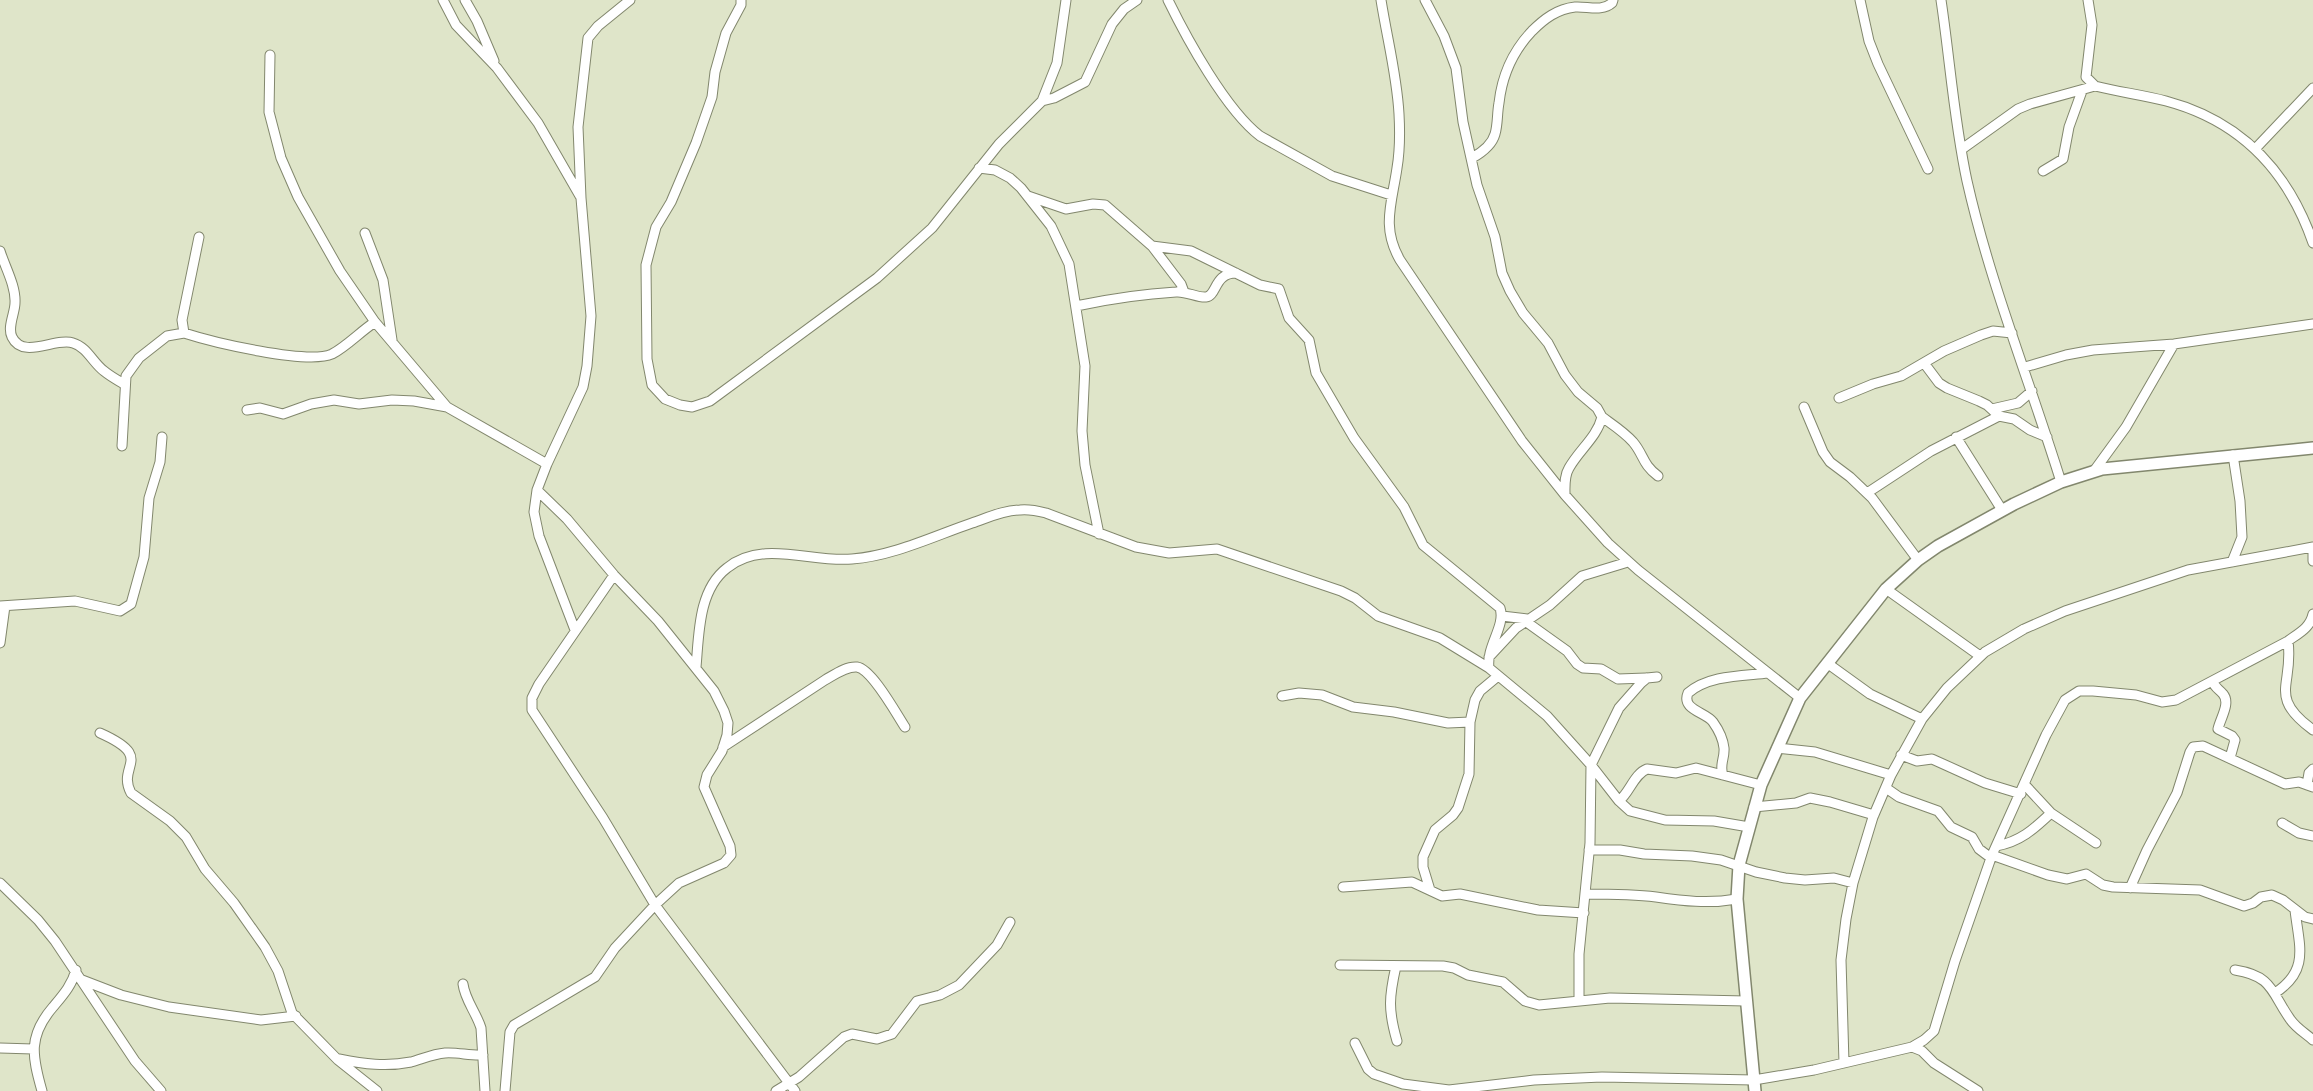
<svg xmlns="http://www.w3.org/2000/svg" width="2313" height="1091" font-family="Quicksand,sans-serif">
  <style>
    .lines { fill: none; stroke-linecap: round; stroke-linejoin: round }
    .minor-casing { stroke: #82876d; stroke-width: 11 }
    .tertiary-casing { stroke: #82876d; stroke-width: 14 }
    .minor { stroke: #fff; stroke-width: 9 }
    .tertiary { stroke: #fff; stroke-width: 11 }
  </style>
  <rect width="100%" height="100%" fill="#dfe5c9"/>
  <g class="lines">
    <g class="minor-casing">
      <path id="minor" d="M 443,0 L 456,25 L 497,68 L 538,123 L 580,196
        M 465,0 L 477,21 L 494,61
        M 741,0 L 741,5 L 726,33 L 715,72 L 712,97 L 696,143 L 671,202 L 656,227 L 646,265 L 647,359 L 652,385 L 665,399 L 680,405 L 692,407 L 710,401 L 877,278 L 932,228 L 999,144 L 1042,101 L 1057,63 L 1066,0
        M 1168,0 C 1187,39 1226,110 1260,136 L 1332,176 L 1391,195
        M 1381,0 C 1387,38 1397,76 1399,114 C 1400,132 1400,150 1397,168 C 1392,203 1381,227 1400,260 L 1522,441 L 1565,495 L 1608,543 L 1638,570 L 1800,698
        M 1425,0 L 1444,36 L 1456,68 L 1463,122 L 1477,185 L 1495,237 L 1502,273 L 1510,291 L 1523,313 L 1548,343 L 1565,375 L 1578,392 L 1597,408 L 1602,417 C 1597,437 1579,450 1569,468 C 1564,476 1565,486 1565,495
        M 1860,0 L 1869,41 L 1878,64 L 1928,169
        M 1941,0 C 1950,60 1954,121 1967,181 C 1990,283 2030,382 2061,482
        M 2088,0 L 2092,25 L 2086,77 L 2095,86 C 2119,92 2143,95 2166,101 C 2241,121 2288,171 2313,243
        M 270,55 L 269,112 L 281,158 L 298,197 L 340,271 L 375,322 L 447,407 L 547,464
        M 1042,101 L 1054,98 L 1085,82 L 1112,24 L 1124,9 L 1137,0
        M 2256,148 L 2313,88
        M 1962,149 L 2018,109 L 2030,104 L 2095,86
        M 1472,158 C 1481,153 1492,145 1495,134 C 1498,124 1497,113 1499,103 C 1502,76 1513,51 1532,31 C 1544,19 1557,9 1575,7 C 1587,6 1602,12 1612,3 L 1613,0
        M 979,168 L 995,170 L 1010,178 L 1021,188 L 1051,226 L 1069,264 L 1085,366 L 1082,431 L 1085,465 L 1099,534
        M 2043,171 L 2063,159 L 2069,127 L 2082,91
        M 1028,196 L 1066,209 L 1093,204 L 1105,205 L 1152,246 L 1181,284 L 1184,292
        M 365,233 L 383,280 L 392,340
        M 199,237 L 182,320 L 184,333 C 212,342 307,365 332,354 C 346,347 361,331 375,322
        M 1152,246 L 1191,251 L 1260,285 L 1279,289 L 1289,318 L 1309,340 L 1316,373 L 1354,438 L 1404,507 L 1423,545 L 1500,608 C 1506,626 1486,646 1489,668
        M 0,251 C 5,267 16,286 15,303 C 15,313 7,327 12,337 C 23,360 56,337 73,343 C 87,347 93,363 104,371 C 110,376 117,380 124,384
        M 1076,306 C 1109,299 1142,294 1176,292 C 1186,291 1198,298 1206,297 C 1217,296 1214,273 1236,273
        M 1924,363 L 1939,383 L 1947,388 L 1979,401 L 1987,405 L 1999,416 L 2014,419 L 2030,430 L 2047,437
        M 2025,367 L 2066,355 L 2093,350 L 2174,344 L 2313,324
        M 1839,398 L 1873,384 L 1901,376 L 1944,351 L 1981,335 L 1993,331 L 2012,333
        M 1804,407 L 1823,452 L 1830,462 L 1850,477 L 1872,498 L 1918,560
        M 1992,409 L 2018,403 L 2032,391
        M 247,410 L 260,408 L 283,414 L 311,404 L 334,400 L 359,404 L 392,400 L 414,401 L 447,407
        M 1602,417 C 1613,425 1624,432 1633,442 C 1644,455 1642,464 1658,476
        M 1956,437 L 2002,510
        M 122,446 L 126,376 L 139,358 L 167,336 L 184,333
        M 2094,471 L 2126,427 L 2174,344
        M 537,490 L 567,519 L 614,575 L 658,621 L 714,691 L 724,711 L 728,723 L 727,735 L 722,751 L 707,775 L 704,787 L 730,846 L 731,855 L 724,863 L 679,883 L 655,905 L 795,1091
        M 1867,493 L 1931,451 L 1999,416
        M 2313,547 L 2313,561
        M 2232,562 L 2242,537 L 2240,501 L 2233,455
        M 1886,589 L 1980,656
        M 0,606 L 75,601 L 120,611 L 131,604 L 144,557 L 149,498 L 160,462 L 162,437
        M 1502,616 L 1527,619
        M 1525,621 L 1567,651 L 1577,664 L 1583,668 L 1601,669 L 1618,679 L 1646,678
        M 575,630 L 539,536 L 534,512 L 537,490 L 547,464 L 583,387 L 587,366 L 591,316 L 581,198 L 578,127 L 588,38 L 598,26 L 630,0
        M 2288,641 C 2294,686 2267,696 2313,730
        M 0,643 L 5,606
        M 1489,657 L 1516,628 L 1550,605 L 1582,576 L 1628,562
        M 1827,663 L 1870,694 L 1922,719
        M 696,667 C 699,635 698,590 727,568 C 763,539 811,563 852,559 C 893,556 934,536 972,523 C 987,518 1004,510 1020,510 C 1029,509 1038,511 1046,513 L 1136,547 L 1169,553 L 1217,549 L 1341,591 L 1355,598 L 1378,616 L 1440,638 L 1489,668 L 1547,716 L 1591,765 L 1619,801 L 1630,811 L 1665,820 L 1714,821 L 1749,827
        M 2213,682 C 2215,688 2219,689 2223,694 C 2231,703 2220,719 2218,729 L 2232,736 L 2235,740 L 2230,758
        M 1282,696 L 1299,693 L 1322,695 L 1353,707 L 1394,712 L 1448,723 L 1470,722
        M 100,733 C 156,758 116,765 131,793 L 170,821 L 186,837 L 205,869 L 234,903 L 265,947 L 278,971 L 292,1013 L 338,1060 L 377,1091
        M 723,747 L 825,680 C 834,675 846,666 857,667 C 872,669 897,715 905,727
        M 1777,748 L 1815,752 L 1891,775
        M 1901,755 L 1917,761 L 1932,759 L 1985,783 L 2021,794
        M 1723,775 C 1719,765 1725,758 1724,748 C 1723,739 1718,729 1713,722 C 1706,712 1681,710 1688,693 C 1709,675 1742,676 1768,673
        M 2025,785 L 2051,813 L 2096,843
        M 2307,785 L 2309,773 L 2313,769
        M 1886,788 L 1899,797 L 1938,811 L 1951,827 L 1972,837 L 1979,849 L 1991,858
        M 1619,801 C 1630,792 1634,774 1647,769 L 1676,773 L 1696,768 L 1761,785
        M 1754,807 L 1796,803 L 1810,798 L 1830,802 L 1874,815
        M 2282,823 L 2299,833 L 2313,836
        M 1996,846 C 2020,842 2034,829 2051,813
        M 1589,850 L 1620,850 L 1644,854 L 1692,856 L 1721,860 L 1756,872 L 1785,878 L 1805,880 L 1834,878 L 1853,883
        M 1992,855 L 2048,875 L 2067,879 L 2086,874 L 2103,885 L 2113,887 L 2200,890 L 2244,906 L 2253,903 L 2261,897 L 2272,895 L 2283,900 L 2305,917 L 2313,919
        M 0,883 L 38,920 L 55,941 L 135,1061 L 161,1091
        M 1343,887 L 1412,882 L 1442,896 L 1460,894 L 1538,910 L 1584,913
        M 2130,888 L 2147,850 L 2177,793 L 2190,752 L 2193,747 L 2203,746 L 2285,784 L 2299,782 L 2313,787
        M 1430,890 L 1423,867 L 1423,857 L 1435,830 L 1453,815 L 1458,808 L 1469,774 L 1470,722 L 1475,700 L 1480,691 L 1498,676
        M 1586,894 C 1609,894 1633,894 1656,897 C 1684,901 1708,904 1737,899
        M 1340,965 L 1443,966 L 1454,968 L 1468,975 L 1503,982 L 1525,1001 L 1539,1005 L 1610,998 L 1746,1001
        M 1396,966 C 1389,997 1388,1010 1397,1041
        M 2235,970 C 2273,976 2271,992 2290,1019 C 2296,1028 2305,1033 2313,1040
        M 82,980 L 121,995 L 169,1007 L 261,1020 L 296,1016
        M 463,984 C 465,1000 476,1012 481,1028 L 485,1091
        M 2275,993 C 2310,970 2299,946 2295,910
        M 1579,1001 L 1579,954 L 1590,843 L 1591,765 L 1619,708 L 1641,683 L 1647,678 L 1657,677
        M 1355,1043 L 1368,1069 L 1374,1074 L 1403,1084 L 1449,1090 L 1534,1080 L 1602,1077 L 1754,1080 L 1814,1070 L 1912,1047 L 1924,1040 L 1934,1031 L 1955,961 L 1992,855 L 2046,735 L 2065,700 L 2079,691 L 2093,691 L 2136,695 L 2162,702 L 2176,700 L 2288,641 C 2299,633 2310,628 2313,614
        M 1912,1047 L 1922,1051 L 1934,1063 L 1978,1091
        M 0,1048 L 33,1049
        M 339,1059 C 364,1064 386,1067 411,1062 C 422,1059 433,1054 445,1053 C 458,1052 470,1056 483,1055
        M 1844,1063 L 1841,960 L 1846,919 L 1853,883 L 1873,817 L 1891,775 L 1922,719 L 1947,688 L 1985,652 L 2024,629 L 2065,611 L 2188,570 L 2313,547
        M 42,1091 C 32,1056 28,1036 53,1007 C 63,995 72,985 76,970
        M 505,1091 L 510,1032 L 514,1025 L 595,977 L 615,948 L 655,905 L 603,818 L 532,710 L 532,698 L 539,684 L 614,575
        M 776,1091 L 799,1077 L 844,1037 L 852,1034 L 877,1039 L 892,1034 L 917,1001 L 940,995 L 959,985 L 997,945 L 1010,922"/>
    </g>
    <g class="tertiary-casing">
      <path id="tertiary" d="M 1755,1091 L 1737,899 L 1739,865 L 1761,785 L 1800,698 L 1886,589 L 1918,560 L 1938,546 L 2014,504 L 2061,482 L 2102,469 L 2313,448"/>
    </g>
    <use href="#minor" class="minor"/>
    <use href="#tertiary" class="tertiary"/>
  </g>
</svg>
